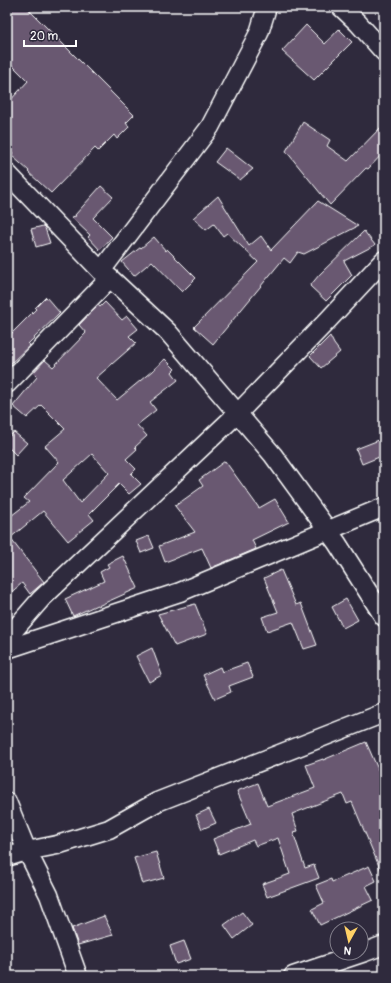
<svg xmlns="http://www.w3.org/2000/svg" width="391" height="983" font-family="Pangolin,sans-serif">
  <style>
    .building { fill: #695871; stroke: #fff; fill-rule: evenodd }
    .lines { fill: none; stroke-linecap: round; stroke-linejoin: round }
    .minor-casing { stroke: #fff; stroke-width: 21 }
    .minor { stroke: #2f2a3d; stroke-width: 18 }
  </style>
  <rect width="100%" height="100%" fill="#2f2a3d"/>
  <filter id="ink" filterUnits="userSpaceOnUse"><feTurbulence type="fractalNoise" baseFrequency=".025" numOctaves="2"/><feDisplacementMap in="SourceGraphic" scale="8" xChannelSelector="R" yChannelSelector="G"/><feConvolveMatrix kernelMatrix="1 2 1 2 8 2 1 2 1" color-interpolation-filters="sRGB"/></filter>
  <g filter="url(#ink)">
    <path class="building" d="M 13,7 L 26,7 L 134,115 L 126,123 L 129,127 L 117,139 L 114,135 L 98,151 L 95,148 L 51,193 L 28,172 L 29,171 L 11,155 L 13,153 L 7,148 L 7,104 L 28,81 L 7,60 L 7,13 Z
      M 306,25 L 325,44 L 339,29 L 352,42 L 314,80 L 282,51 Z
      M 303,122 L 330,140 L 327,146 L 348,161 L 384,124 L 384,152 L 368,169 L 366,168 L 330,205 L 286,151 Z
      M 226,148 L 253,169 L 240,180 L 215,162 Z
      M 101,186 L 113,197 L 93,218 L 112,237 L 100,250 L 88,237 L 90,235 L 71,217 L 76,216 L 75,215 Z
      M 218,196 L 249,246 L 261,236 L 271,250 L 318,201 L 358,226 L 304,254 L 298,252 L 290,263 L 284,258 L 213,344 L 194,327 L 258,262 L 227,233 L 223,236 L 214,224 L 206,230 L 193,218 Z
      M 43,226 L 45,228 L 50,243 L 36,247 L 31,229 Z
      M 364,231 L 375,245 L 344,261 L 352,275 L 326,301 L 310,286 L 319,275 Z
      M 154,237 L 166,251 L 167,249 L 196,278 L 182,292 L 152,261 L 134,276 L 122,262 L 141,247 L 141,248 Z
      M 46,297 L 60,313 L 32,340 L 28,344 L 30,345 L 7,367 L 7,338 L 36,309 L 35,308 Z
      M 105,302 L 122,320 L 127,316 L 138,329 L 129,336 L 136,343 L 96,378 L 117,400 L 152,371 L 165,359 L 175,369 L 172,372 L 178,380 L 150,402 L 156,410 L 137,425 L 147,436 L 135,447 L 137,449 L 126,459 L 136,469 L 131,474 L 141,484 L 129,494 L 119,484 L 89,514 L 94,520 L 68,541 L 43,511 L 10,538 L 44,582 L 30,594 L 22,583 L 7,596 L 7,519 L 29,502 L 24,498 L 59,462 L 45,446 L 65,429 L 41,405 L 27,418 L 13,406 L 37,377 L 33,373 L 45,360 L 53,367 L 86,333 L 79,325 L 98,305 L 100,307 ZM 92,454 L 109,473 L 80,503 L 63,480 Z
      M 330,336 L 334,344 L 340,352 L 321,368 L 310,356 Z
      M 14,432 L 27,443 L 16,455 L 7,446 L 7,439 Z
      M 384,438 L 384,455 L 362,464 L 356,449 Z
      M 225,461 L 259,508 L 275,499 L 289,522 L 252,540 L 256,549 L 211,568 L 202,548 L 165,562 L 159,546 L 195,532 L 175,506 L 203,486 L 199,480 Z
      M 149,536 L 154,548 L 141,553 L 136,541 Z
      M 123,556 L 138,588 L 98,606 L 97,605 L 73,616 L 65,599 L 104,581 L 100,572 L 109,567 L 107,564 Z
      M 281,570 L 296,605 L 301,603 L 317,645 L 304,649 L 293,622 L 267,631 L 262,617 L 278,612 L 264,578 Z
      M 346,599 L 358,620 L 343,628 L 332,607 Z
      M 195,604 L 207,634 L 175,646 L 158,614 Z
      M 152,648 L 162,675 L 149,682 L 136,656 Z
      M 247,663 L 253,677 L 229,686 L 231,692 L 215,699 L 203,675 L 220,667 L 222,672 Z
      M 366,742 L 384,783 L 384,878 L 352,802 L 347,804 L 343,794 L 292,814 L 298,831 L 293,832 L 305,868 L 314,865 L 319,878 L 267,897 L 262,884 L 290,874 L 278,838 L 256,846 L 253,840 L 219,854 L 213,839 L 251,824 L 237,791 L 258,783 L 267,806 L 315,788 L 306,765 L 323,759 L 323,760 Z
      M 209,809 L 216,823 L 202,829 L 196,815 Z
      M 156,852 L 164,878 L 142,884 L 134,858 Z
      M 369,866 L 376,881 L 366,886 L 373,900 L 320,925 L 312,909 L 324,903 L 316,885 L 331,879 L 332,882 Z
      M 242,912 L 252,925 L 234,939 L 224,925 Z
      M 104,916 L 113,935 L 78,945 L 72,928 Z
      M 184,941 L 191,959 L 176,964 L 170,946 Z"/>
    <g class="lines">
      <g class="minor-casing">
        <path id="minor" d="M 341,7 L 358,23 L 384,52
          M 7,173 L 101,271 L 110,278 L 168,332 L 273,455 L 337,543 L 384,617
          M 101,271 L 210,127 L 259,33 L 267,7
          M 7,384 L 110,278
          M 7,638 L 41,599 L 238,413 L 329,319 L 384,260
          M 7,649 L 180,592 L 384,507
          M 7,802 L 27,851 L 49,895 L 78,976
          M 7,857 L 27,851 L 57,845 L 109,829 L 157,802 L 384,713
          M 293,976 L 365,952 L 384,945"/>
      </g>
      <use href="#minor" class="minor"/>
    </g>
  </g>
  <rect width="391" height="983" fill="none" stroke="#2f2a3d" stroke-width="24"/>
  <rect x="12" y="12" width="367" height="959" fill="none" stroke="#fff" stroke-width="1.5" filter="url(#ink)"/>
  <g transform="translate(349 941) rotate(188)"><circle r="19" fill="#2f2a3d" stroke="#827f8b"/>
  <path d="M0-3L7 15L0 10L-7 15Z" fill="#ffd166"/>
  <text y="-6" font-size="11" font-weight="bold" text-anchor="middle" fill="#ffffff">N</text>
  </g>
  <path d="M24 40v6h52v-6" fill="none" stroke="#ffffff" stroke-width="2"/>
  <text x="30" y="40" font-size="12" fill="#ffffff" stroke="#2f2a3d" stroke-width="3" paint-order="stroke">20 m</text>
</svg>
